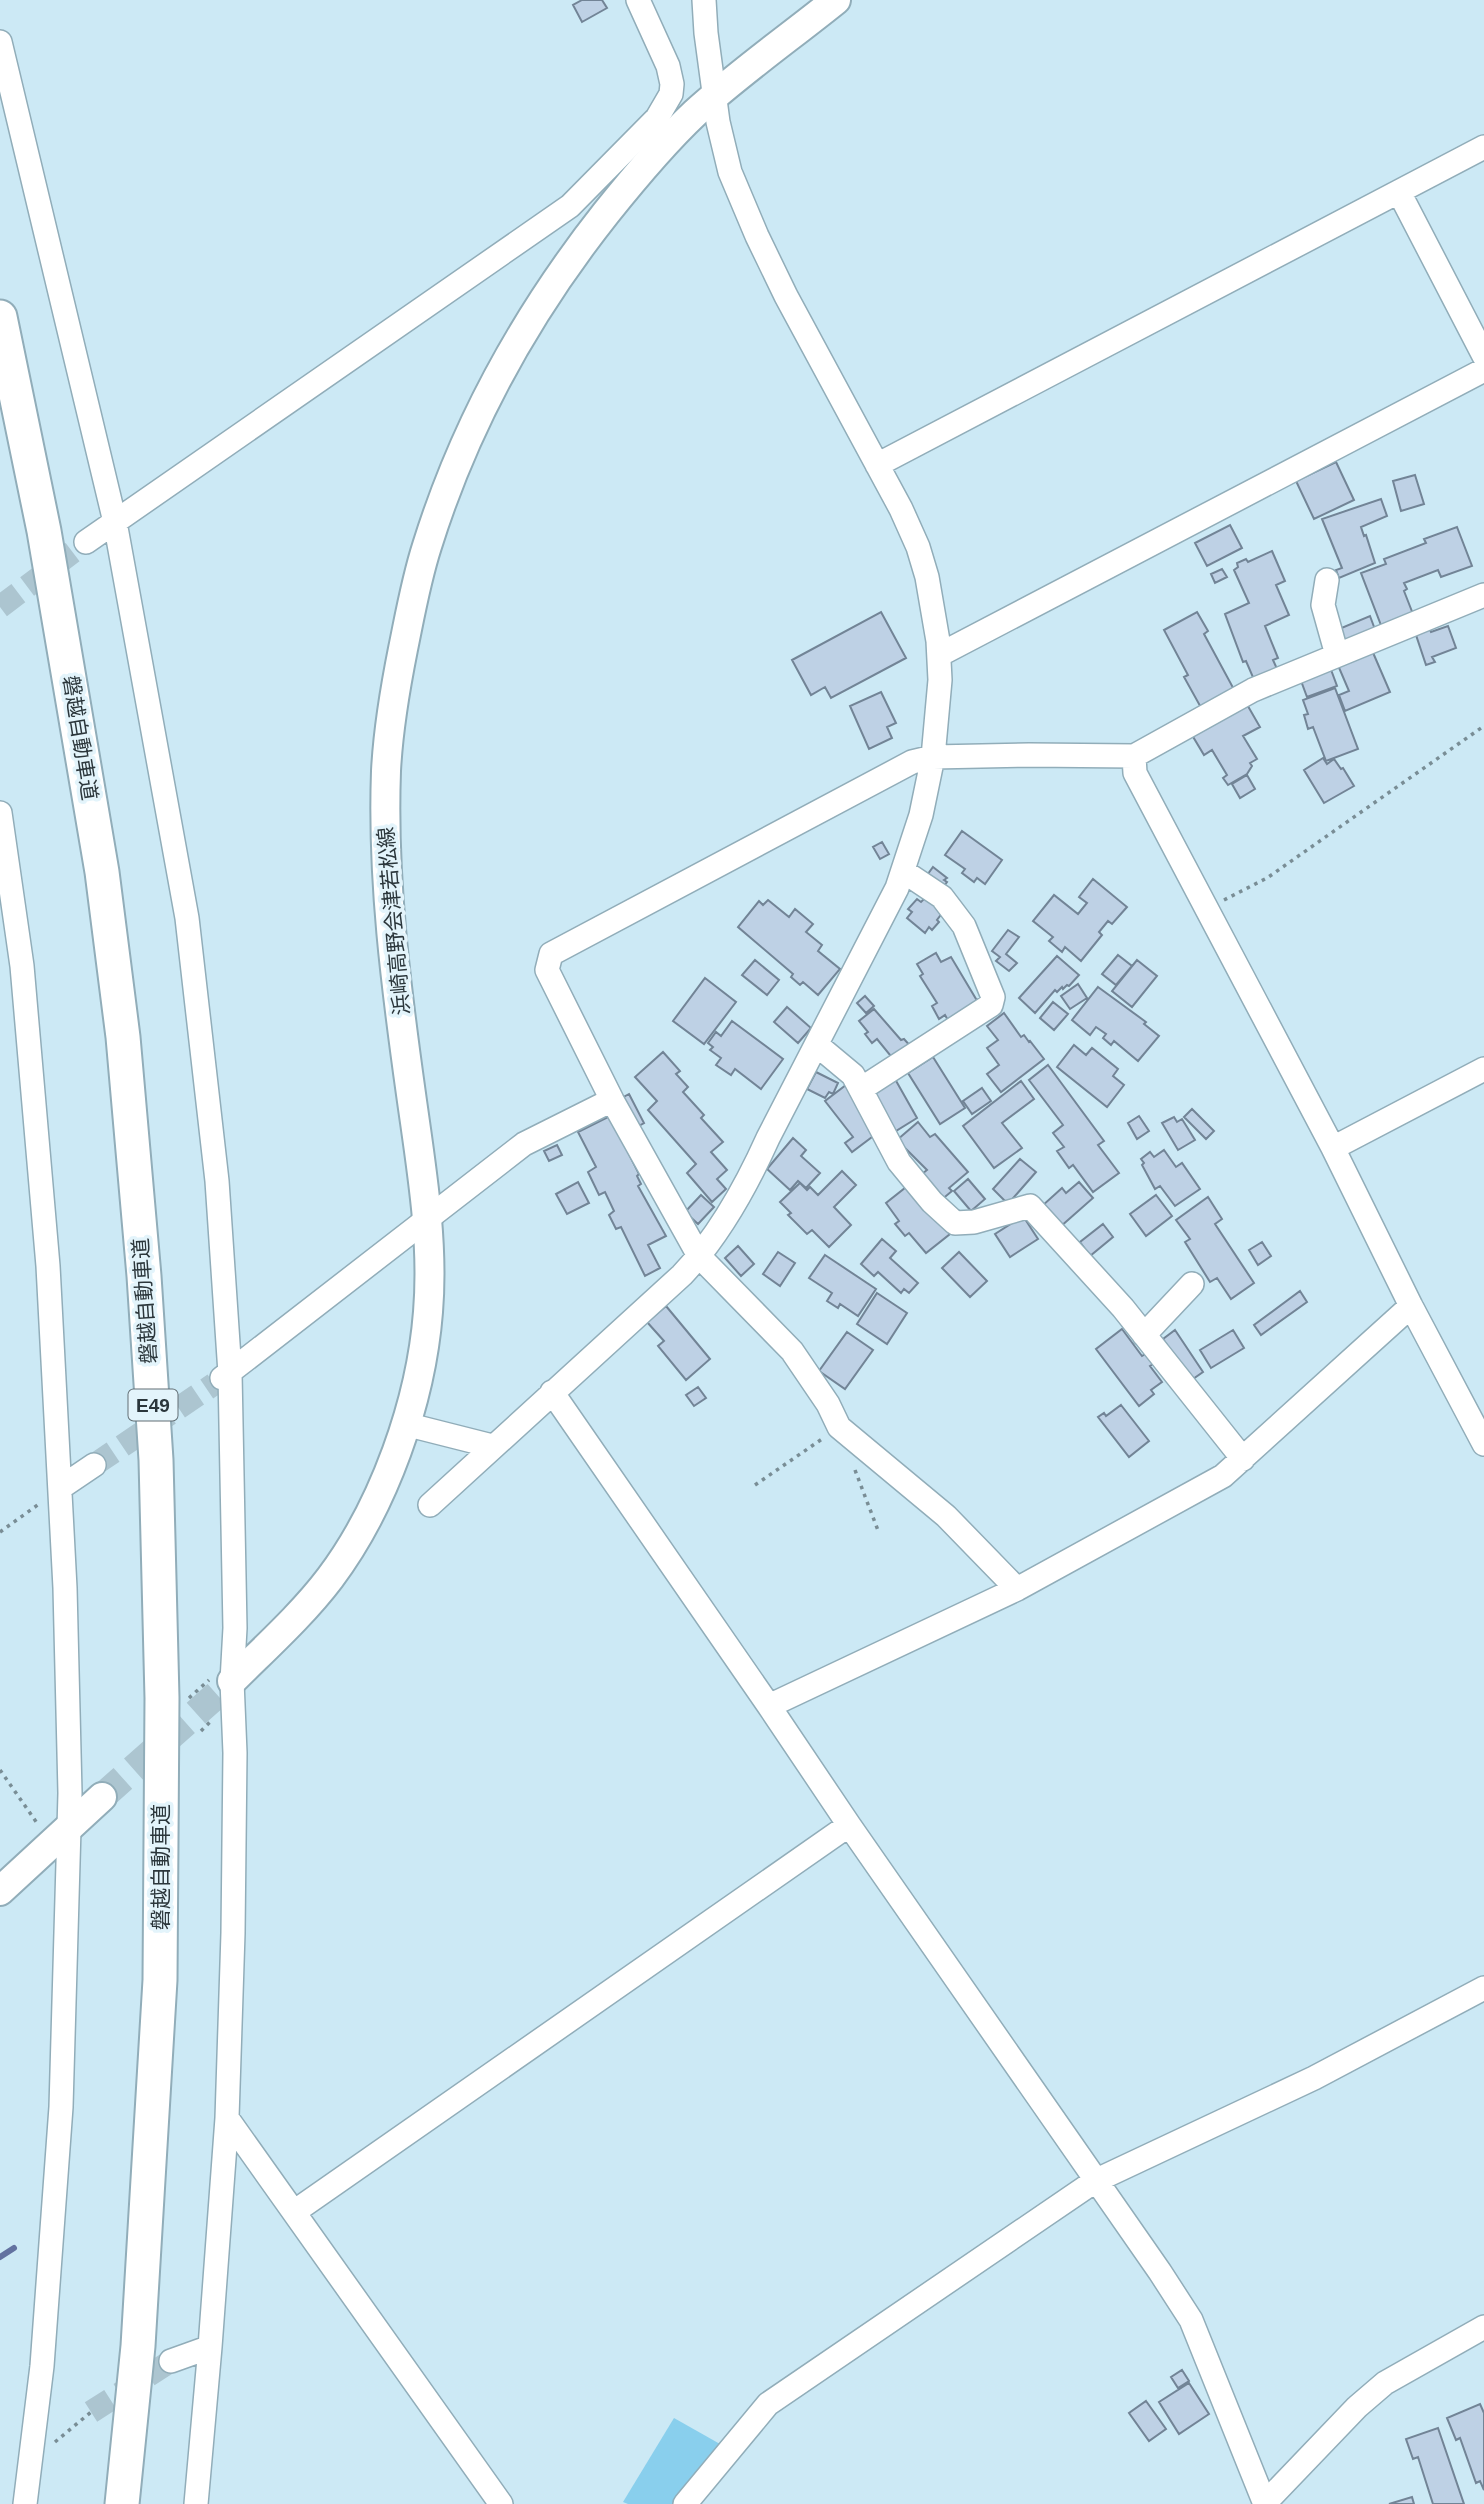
<svg xmlns="http://www.w3.org/2000/svg" width="1484" height="2504" font-family="Helvetica,'Noto Sans JP',sans-serif">
  <style>
    .green { fill: #89cfed }
    .lines { fill: none; stroke-linecap: round; stroke-linejoin: round }
    .stream { stroke: #6272a0; stroke-width: 6 }
    .building { fill: #bed1e5; stroke: #728496; stroke-width: 2 }
    .minor-tunnel { stroke: #acc5d0; stroke-width: 23; stroke-dasharray: 23 11; stroke-linecap: butt }
    .major-tunnel { stroke: #acc5d0; stroke-width: 28; stroke-dasharray: 28 14; stroke-linecap: butt }
    .minor-casing { stroke: #91adb9; stroke-width: 26 }
    .major-casing { stroke: #91adb9; stroke-width: 32 }
    .highway-casing { stroke: #91adb9; stroke-width: 37 }
    .path { stroke: #798d95; stroke-width: 3.5; stroke-dasharray: 3.5 5; stroke-linecap: butt }
    .minor { stroke: #fff; stroke-width: 23 }
    .major { stroke: #fff; stroke-width: 28 }
    .highway { stroke: #fff; stroke-width: 33 }
    .labels { text-anchor: middle; stroke-width: 7; stroke-linejoin: round; paint-order: stroke }
    .shield { fill: #e3f4fb; stroke: #626f75; stroke-width: 2 }
    .shield-label { font-size: 19px; font-weight: bold; fill: #2b363b }
    .street-label { font-size: 21px; fill: #2b363b; stroke: #e3f4fb }
  </style>
  <rect width="100%" height="100%" fill="#cce9f5"/>
  <path class="green" d="M 674,2418 L 720,2444 L 673,2504 L 628,2504 L 623,2502 Z"/>
  <g class="lines">
    <path class="stream" d="M 0,2257 L 14,2248"/>
  </g>
  <path class="building" d="M 582,0 L 602,0 L 607,8 L 582,22 L 573,5 Z
    M 1336,462 L 1354,500 L 1314,519 L 1296,481 Z
    M 1415,475 L 1424,504 L 1401,511 L 1393,481 Z
    M 1381,499 L 1387,516 L 1361,527 L 1364,536 L 1366,535 L 1375,563 L 1339,578 L 1336,570 L 1342,568 L 1322,519 Z
    M 1230,525 L 1242,548 L 1207,566 L 1195,543 Z
    M 1457,527 L 1472,566 L 1441,577 L 1438,570 L 1404,583 L 1407,589 L 1404,591 L 1413,614 L 1384,633 L 1361,573 L 1386,564 L 1384,559 L 1426,543 L 1424,539 Z
    M 1272,551 L 1285,581 L 1276,585 L 1289,615 L 1265,626 L 1278,658 L 1273,660 L 1278,671 L 1255,682 L 1246,661 L 1243,662 L 1225,614 L 1249,603 L 1234,570 L 1238,567 L 1237,563 L 1246,559 L 1248,562 Z
    M 1222,569 L 1227,577 L 1215,583 L 1211,574 Z
    M 881,612 L 906,658 L 831,698 L 825,687 L 811,695 L 792,660 Z
    M 1197,612 L 1208,631 L 1204,634 L 1237,695 L 1204,713 L 1184,677 L 1188,675 L 1164,630 Z
    M 1370,616 L 1377,635 L 1346,647 L 1339,629 Z
    M 1448,626 L 1456,648 L 1432,657 L 1435,662 L 1426,665 L 1415,632 L 1429,627 L 1431,632 Z
    M 1371,648 L 1390,692 L 1345,711 L 1339,695 L 1349,691 L 1337,663 Z
    M 1330,667 L 1337,686 L 1307,697 L 1300,678 Z
    M 1335,688 L 1358,749 L 1326,761 L 1313,727 L 1308,729 L 1304,715 L 1308,714 L 1303,700 Z
    M 881,692 L 896,723 L 887,727 L 892,738 L 869,749 L 850,706 Z
    M 1245,701 L 1260,727 L 1243,736 L 1257,759 L 1250,763 L 1252,766 L 1247,774 L 1228,785 L 1223,778 L 1227,775 L 1212,750 L 1204,755 L 1192,735 Z
    M 1323,758 L 1327,764 L 1334,759 L 1341,769 L 1343,768 L 1354,786 L 1324,803 L 1304,770 Z
    M 1247,775 L 1255,789 L 1240,798 L 1232,784 Z
    M 962,831 L 1002,860 L 985,884 L 977,878 L 974,882 L 962,873 L 965,869 L 945,855 Z
    M 882,842 L 889,854 L 880,859 L 873,847 Z
    M 933,867 L 947,878 L 944,880 L 947,882 L 941,890 L 925,878 Z
    M 1093,879 L 1127,907 L 1112,924 L 1108,921 L 1099,932 L 1102,935 L 1081,961 L 1065,947 L 1062,952 L 1049,941 L 1053,937 L 1033,921 L 1054,895 L 1078,914 L 1087,903 L 1079,897 Z
    M 925,898 L 943,912 L 937,920 L 939,922 L 932,930 L 929,927 L 925,933 L 907,918 L 912,912 L 908,909 L 917,899 L 921,902 Z
    M 768,900 L 789,917 L 795,909 L 813,924 L 806,932 L 822,945 L 818,951 L 840,969 L 818,995 L 803,982 L 800,985 L 791,977 L 793,974 L 738,927 L 759,901 L 763,905 Z
    M 1008,930 L 1019,937 L 1006,954 L 1017,963 L 1009,971 L 996,961 L 1000,957 L 992,951 Z
    M 936,953 L 941,962 L 951,957 L 979,1004 L 949,1022 L 945,1015 L 939,1019 L 932,1006 L 937,1003 L 920,976 L 923,974 L 917,964 Z
    M 1118,955 L 1132,966 L 1116,985 L 1102,974 Z
    M 1057,956 L 1079,975 L 1069,986 L 1067,985 L 1063,989 L 1062,987 L 1057,992 L 1055,990 L 1035,1013 L 1019,998 Z
    M 755,960 L 779,980 L 767,995 L 742,975 Z
    M 1137,960 L 1157,976 L 1132,1007 L 1112,991 Z
    M 705,978 L 736,1002 L 704,1044 L 673,1021 Z
    M 1078,984 L 1087,998 L 1070,1009 L 1061,996 Z
    M 1098,987 L 1146,1022 L 1144,1024 L 1159,1036 L 1138,1061 L 1114,1041 L 1111,1045 L 1103,1038 L 1106,1034 L 1096,1027 L 1090,1035 L 1072,1020 Z
    M 865,996 L 874,1006 L 866,1013 L 857,1003 Z
    M 1053,1002 L 1068,1014 L 1054,1030 L 1040,1018 Z
    M 787,1007 L 811,1028 L 798,1043 L 774,1022 Z
    M 874,1009 L 901,1040 L 904,1039 L 913,1049 L 894,1060 L 877,1039 L 872,1043 L 865,1034 L 868,1032 L 859,1021 Z
    M 1004,1013 L 1021,1037 L 1024,1035 L 1029,1042 L 1030,1041 L 1044,1059 L 1001,1092 L 987,1074 L 999,1065 L 987,1048 L 998,1040 L 987,1026 Z
    M 732,1021 L 783,1059 L 761,1089 L 735,1069 L 731,1075 L 716,1065 L 721,1058 L 710,1050 L 713,1047 L 708,1043 L 716,1032 L 721,1036 Z
    M 1074,1045 L 1086,1055 L 1092,1048 L 1118,1069 L 1113,1076 L 1124,1085 L 1107,1107 L 1057,1067 Z
    M 663,1052 L 680,1071 L 676,1074 L 688,1087 L 683,1092 L 704,1115 L 701,1118 L 723,1142 L 711,1152 L 727,1170 L 717,1179 L 726,1189 L 712,1202 L 687,1173 L 696,1164 L 648,1110 L 657,1101 L 635,1077 Z
    M 933,1057 L 965,1108 L 940,1124 L 908,1073 Z
    M 1048,1065 L 1104,1141 L 1098,1145 L 1119,1173 L 1093,1192 L 1073,1165 L 1069,1168 L 1057,1151 L 1064,1147 L 1053,1133 L 1063,1125 L 1029,1080 Z
    M 816,1072 L 838,1083 L 833,1094 L 829,1092 L 825,1098 L 807,1089 Z
    M 895,1079 L 917,1118 L 891,1134 L 869,1094 Z
    M 1021,1081 L 1034,1099 L 1002,1123 L 1022,1148 L 994,1168 L 963,1126 Z
    M 846,1085 L 876,1134 L 852,1152 L 845,1143 L 853,1137 L 825,1101 Z
    M 982,1088 L 991,1101 L 972,1114 L 963,1101 Z
    M 629,1094 L 644,1123 L 635,1128 L 620,1099 Z
    M 1192,1109 L 1214,1131 L 1206,1139 L 1184,1117 Z
    M 610,1116 L 639,1174 L 637,1176 L 641,1184 L 638,1186 L 666,1236 L 648,1245 L 660,1268 L 645,1276 L 621,1227 L 616,1229 L 609,1215 L 614,1211 L 605,1192 L 599,1195 L 588,1172 L 596,1167 L 578,1132 Z
    M 1139,1116 L 1149,1131 L 1137,1139 L 1128,1123 Z
    M 1174,1117 L 1177,1122 L 1182,1119 L 1195,1140 L 1178,1150 L 1162,1123 Z
    M 918,1122 L 930,1137 L 935,1134 L 968,1172 L 949,1188 L 952,1191 L 940,1201 L 922,1174 L 927,1170 L 897,1140 Z
    M 793,1138 L 806,1150 L 801,1156 L 820,1173 L 806,1188 L 798,1181 L 790,1190 L 767,1169 Z
    M 557,1145 L 562,1155 L 549,1161 L 544,1151 Z
    M 1164,1150 L 1176,1167 L 1182,1163 L 1200,1189 L 1175,1206 L 1160,1186 L 1155,1189 L 1142,1165 L 1144,1163 L 1141,1159 L 1150,1152 L 1154,1157 Z
    M 1020,1159 L 1036,1172 L 1008,1204 L 993,1189 Z
    M 842,1171 L 856,1185 L 834,1207 L 851,1225 L 829,1247 L 812,1230 L 807,1234 L 788,1215 L 791,1213 L 780,1202 L 800,1183 L 807,1190 L 810,1187 L 818,1195 Z
    M 968,1179 L 985,1199 L 971,1211 L 954,1191 Z
    M 578,1182 L 589,1203 L 567,1214 L 556,1194 Z
    M 1079,1182 L 1093,1198 L 1060,1227 L 1042,1206 L 1062,1188 L 1066,1193 Z
    M 910,1184 L 950,1234 L 926,1253 L 909,1233 L 905,1236 L 895,1224 L 899,1221 L 886,1203 Z
    M 701,1195 L 714,1207 L 698,1224 L 685,1212 Z
    M 1156,1195 L 1172,1216 L 1146,1236 L 1130,1214 Z
    M 1208,1197 L 1222,1219 L 1215,1224 L 1254,1283 L 1231,1299 L 1217,1278 L 1210,1282 L 1185,1242 L 1190,1239 L 1176,1220 Z
    M 1023,1216 L 1038,1239 L 1010,1257 L 995,1234 Z
    M 1103,1224 L 1113,1237 L 1090,1256 L 1080,1242 Z
    M 882,1239 L 896,1251 L 890,1258 L 918,1283 L 909,1293 L 904,1289 L 901,1293 L 878,1272 L 874,1276 L 861,1264 Z
    M 1262,1242 L 1271,1256 L 1258,1265 L 1249,1250 Z
    M 738,1246 L 754,1264 L 741,1276 L 725,1258 Z
    M 778,1252 L 795,1263 L 780,1286 L 763,1274 Z
    M 959,1252 L 987,1281 L 970,1297 L 942,1268 Z
    M 825,1255 L 876,1289 L 858,1316 L 840,1304 L 838,1308 L 827,1301 L 832,1293 L 809,1278 Z
    M 1300,1291 L 1307,1302 L 1261,1335 L 1254,1325 Z
    M 877,1293 L 907,1313 L 887,1344 L 857,1324 Z
    M 666,1306 L 710,1359 L 686,1380 L 658,1346 L 664,1341 L 647,1322 Z
    M 1122,1329 L 1142,1356 L 1147,1353 L 1155,1363 L 1150,1366 L 1162,1382 L 1151,1390 L 1154,1394 L 1139,1406 L 1096,1349 Z
    M 1175,1330 L 1203,1372 L 1190,1381 L 1163,1339 Z
    M 1233,1330 L 1244,1348 L 1211,1368 L 1200,1350 Z
    M 847,1332 L 873,1350 L 845,1389 L 819,1371 Z
    M 698,1387 L 706,1398 L 694,1406 L 686,1395 Z
    M 1121,1405 L 1149,1441 L 1129,1457 L 1098,1417 L 1104,1413 L 1106,1416 Z
    M 1182,2370 L 1189,2381 L 1178,2388 L 1171,2377 Z
    M 1189,2383 L 1209,2414 L 1179,2434 L 1159,2402 Z
    M 1146,2401 L 1166,2429 L 1149,2441 L 1129,2413 Z
    M 1480,2404 L 1484,2413 L 1484,2490 L 1480,2481 L 1476,2483 L 1460,2438 L 1456,2440 L 1447,2418 Z
    M 1438,2428 L 1464,2504 L 1433,2504 L 1418,2457 L 1413,2459 L 1406,2439 Z
    M 1412,2497 L 1414,2504 L 1389,2504 Z"/>
  <g class="lines">
    <path class="minor-tunnel" d="M 0,607 L 86,542
      M 94,1465 L 214,1384
      M 91,2412 L 171,2361"/>
    <path class="major-tunnel" d="M 102,1797 L 232,1681"/>
    <g class="minor-casing">
      <path id="minor" d="M 0,42 L 115,522 L 187,918 L 217,1181 L 230,1373 L 235,1628 L 232,1681 L 235,1753 L 233,1933 L 227,2118 L 210,2347 L 196,2504
        M 1399,192 L 1484,356
        M 877,465 L 1484,147
        M 86,542 L 570,206 L 657,118 L 671,94 L 672,84 L 668,66 L 638,0
        M 1327,580 L 1323,605 L 1337,655
        M 939,655 L 1484,370
        M 1134,756 L 1135,773 L 1333,1148 L 1411,1306 L 1484,1444
        M 0,813 L 22,966 L 48,1266 L 65,1588 L 70,1793 L 61,2107 L 42,2366 L 25,2504
        M 817,1045 L 853,1075 L 899,1162 L 932,1202 L 955,1223 L 974,1222 L 1030,1206 L 1123,1308 L 1243,1459
        M 861,1089 L 991,1005 L 993,997 L 964,926 L 942,897 L 903,871
        M 1333,1148 L 1484,1069
        M 1144,1335 L 1192,1284
        M 222,1378 L 524,1144 L 612,1100
        M 552,1392 L 769,1706 L 849,1825 L 1160,2272 L 1191,2320 L 1265,2504
        M 405,1424 L 492,1446
        M 60,1488 L 94,1465
        M 430,1505 L 682,1275 C 719,1236 746,1187 768,1138 L 897,888 L 921,815 L 933,757 L 940,680 L 938,641 L 927,577 L 918,547 L 901,509 L 786,296 L 757,236 L 730,172 L 718,122 L 706,33 L 704,0
        M 1017,1589 L 946,1516 L 839,1427 L 828,1404 L 792,1351 L 699,1256 L 612,1100 L 547,970 L 551,954 L 912,762 L 933,757 L 1029,755 L 1134,756 L 1253,690 L 1484,595
        M 769,1706 L 1017,1589 L 1223,1476 L 1411,1306
        M 227,2118 L 501,2504
        M 294,2212 L 849,1825
        M 171,2361 L 210,2347
        M 1265,2503 L 1357,2407 L 1385,2383 L 1484,2327
        M 685,2504 L 768,2404 L 1095,2181 L 1314,2078 L 1484,1988"/>
    </g>
    <g class="major-casing">
      <path id="major" d="M 232,1681 C 265,1648 302,1615 330,1578 C 384,1506 421,1402 428,1312 C 434,1240 421,1166 411,1094 C 396,987 382,879 386,771 C 388,731 395,689 403,649 C 410,615 416,580 427,546 C 465,424 527,313 606,213 C 634,178 663,143 695,113 C 739,73 790,37 836,0
        M 0,1891 L 102,1797"/>
    </g>
    <g class="highway-casing">
      <path id="highway" d="M 0,317 L 44,531 L 102,872 L 123,1037 L 144,1276 L 156,1460 L 162,1698 L 160,1980 L 138,2346 L 122,2504"/>
    </g>
    <path class="path" d="M 1224,900 L 1267,878 L 1484,726
      M 855,1470 L 879,1533
      M 755,1485 L 822,1439
      M 0,1532 L 39,1504
      M 189,1698 L 209,1680
      M 201,1731 L 212,1720
      M 0,1770 L 37,1823
      M 55,2442 L 91,2412"/>
    <use href="#minor" class="minor"/>
    <use href="#major" class="major"/>
    <use href="#highway" class="highway"/>
  </g>
  <g class="labels">
    <rect class="shield" x="128.5" y="1389.5" width="49" height="31" rx="5"/>
    <g class="shield-label">
      <text x="153" y="1412">E49</text>
    </g>
    <g class="street-label">
      <text transform="translate(80 738) rotate(81)" y="7">磐越自動車道</text>
      <text transform="translate(394 921) rotate(-95)" y="7">浜崎高野会津若松線</text>
      <text transform="translate(145 1301) rotate(-94)" y="7">磐越自動車道</text>
      <text transform="translate(161 1867) rotate(-90)" y="7">磐越自動車道</text>
    </g>
  </g>
</svg>
